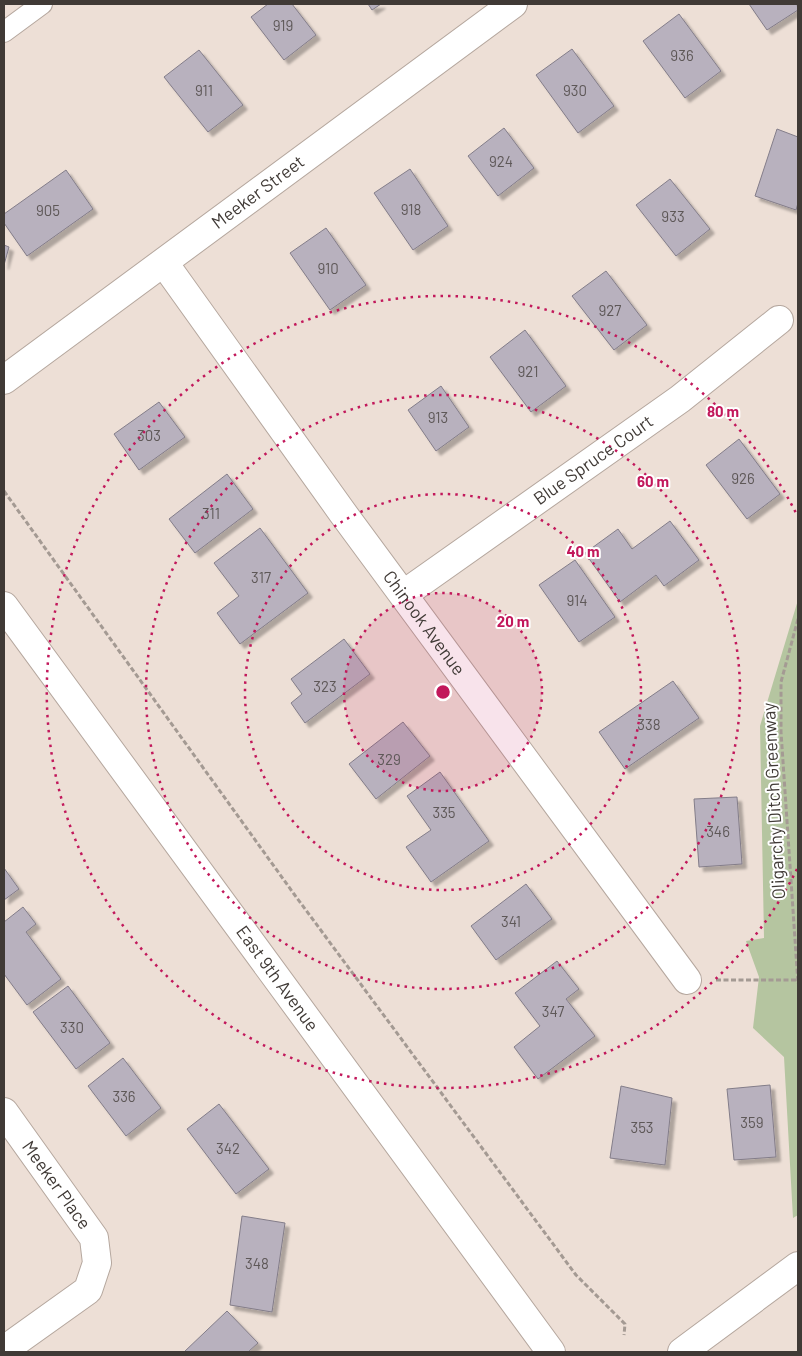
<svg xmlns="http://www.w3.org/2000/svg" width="802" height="1356" font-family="Barlow,sans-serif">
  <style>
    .green { fill: #b5c5a0 }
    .building { fill: #b8b1be; stroke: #837d89; filter: url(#shadow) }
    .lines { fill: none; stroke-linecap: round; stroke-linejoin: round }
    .service-casing { stroke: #b5a79e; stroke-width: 22 }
    .minor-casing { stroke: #b5a79e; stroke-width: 30 }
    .tertiary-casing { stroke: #b5a79e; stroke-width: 30 }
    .secondary-casing { stroke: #b5a79e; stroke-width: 30 }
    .path { stroke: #a49a93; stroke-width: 3; stroke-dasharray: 5 2.5; stroke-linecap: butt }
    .service { stroke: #fff; stroke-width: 20 }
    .minor { stroke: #fff; stroke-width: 28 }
    .tertiary { stroke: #fff; stroke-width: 28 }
    .secondary { stroke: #fff; stroke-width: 28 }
    .ring { fill: none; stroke: #c2185b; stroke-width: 2.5; stroke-dasharray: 2.5 5 }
    .labels { text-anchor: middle; stroke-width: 4; stroke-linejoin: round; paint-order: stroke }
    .number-label { font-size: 15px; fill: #5e5858 }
    .street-label { font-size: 18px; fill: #403a36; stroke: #fff }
    .centre { fill: #c2185b; stroke: #fff; stroke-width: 2.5 }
    .ring-label { font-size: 15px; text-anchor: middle; font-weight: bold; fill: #c2185b; stroke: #fff; stroke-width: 4; stroke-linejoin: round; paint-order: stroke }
  </style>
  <defs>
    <filter id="shadow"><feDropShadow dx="4.5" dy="4.5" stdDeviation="1" flood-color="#0004"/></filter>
  </defs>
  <rect width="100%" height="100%" fill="#eddfd6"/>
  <path class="green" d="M 798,600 L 798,1215 L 793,1218 L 784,1057 L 753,1028 L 759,977 L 746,941 L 764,938 L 760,726 Z"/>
  <path class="building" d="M 268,4 L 292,4 L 316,35 L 284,60 L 251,17 Z
    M 368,4 L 381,4 L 372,10 Z
    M 749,4 L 797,4 L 798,10 L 767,30 Z
    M 679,14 L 721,71 L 685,98 L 643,41 Z
    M 572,49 L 614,106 L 578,133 L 536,75 Z
    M 199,50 L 243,105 L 208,132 L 164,77 Z
    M 504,128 L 534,168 L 498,196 L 468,156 Z
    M 777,129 L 798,137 L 798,203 L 796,210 L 755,196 Z
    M 410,169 L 448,226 L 413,250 L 374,193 Z
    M 66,170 L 93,209 L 27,256 L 4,223 L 4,214 Z
    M 670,179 L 710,229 L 676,256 L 636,205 Z
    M 326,228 L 366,285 L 330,310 L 290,253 Z
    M 4,245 L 9,247 L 4,265 Z
    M 606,271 L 647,325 L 614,350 L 572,296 Z
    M 525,330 L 566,386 L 531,412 L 490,357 Z
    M 441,386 L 469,427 L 436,451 L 408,410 Z
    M 159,402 L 185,437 L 139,470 L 114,434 Z
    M 739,439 L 780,494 L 747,519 L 706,465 Z
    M 227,474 L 253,509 L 195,553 L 169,519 Z
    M 670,521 L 699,560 L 664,586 L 656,575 L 620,602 L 585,553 L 618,529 L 632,549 Z
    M 260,528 L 308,593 L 240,644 L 217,613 L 239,596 L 214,563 Z
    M 575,560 L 615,617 L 579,642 L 539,585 Z
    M 344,639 L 370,674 L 305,723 L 291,703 L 302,694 L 291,679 Z
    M 673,681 L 699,718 L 625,769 L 599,732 Z
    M 403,722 L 430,756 L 376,799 L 349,764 Z
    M 440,772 L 489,841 L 431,882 L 406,847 L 431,830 L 407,796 Z
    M 737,797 L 742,864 L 699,867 L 694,799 Z
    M 4,868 L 19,889 L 4,900 Z
    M 526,884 L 552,919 L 496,960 L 471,926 Z
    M 23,907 L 36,924 L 26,932 L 61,979 L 27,1005 L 4,974 L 4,922 Z
    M 557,961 L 579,989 L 566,999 L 595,1036 L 538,1079 L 514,1047 L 540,1026 L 515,993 Z
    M 68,986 L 110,1043 L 76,1069 L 33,1012 Z
    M 123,1058 L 161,1108 L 126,1136 L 88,1086 Z
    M 770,1085 L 776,1157 L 734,1160 L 727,1089 Z
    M 621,1086 L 672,1098 L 665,1165 L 610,1158 Z
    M 219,1104 L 269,1169 L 236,1194 L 187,1129 Z
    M 242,1216 L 285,1223 L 272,1312 L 230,1305 Z
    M 227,1311 L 258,1343 L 248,1352 L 184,1352 Z"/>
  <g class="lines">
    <g class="service-casing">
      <path id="service" d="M 4,32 L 42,4"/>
    </g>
    <g class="minor-casing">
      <g id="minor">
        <path id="s1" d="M 164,263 L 342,512 L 687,980"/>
        <path id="s2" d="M 4,380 L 513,4"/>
        <path id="s3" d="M 404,594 L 680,399 L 779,320"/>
        <path id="s4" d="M 4,1112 L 94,1238 L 97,1263 L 88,1290 L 4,1350"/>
      </g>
    </g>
    <g class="tertiary-casing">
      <path id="tertiary" d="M 682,1352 L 798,1266"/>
    </g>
    <g class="secondary-casing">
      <g id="secondary">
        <path id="s5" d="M 4,606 L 551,1352"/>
      </g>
    </g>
    <path class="path" d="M 4,491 L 294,894 L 576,1275 L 625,1324 L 624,1335
      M 798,619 L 781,682 L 781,732 L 798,984
      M 716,980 L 798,980"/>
    <use href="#service" class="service"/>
    <use href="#minor" class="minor"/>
    <use href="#tertiary" class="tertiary"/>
    <use href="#secondary" class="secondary"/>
  </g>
  <circle cx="443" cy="692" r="99" fill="#c2185b" fill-opacity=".12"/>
  <g class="ring">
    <circle cx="443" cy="692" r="99"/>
    <circle cx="443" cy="692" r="198"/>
    <circle cx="443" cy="692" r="297"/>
    <path d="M797 869A396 396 0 1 1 797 515"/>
  </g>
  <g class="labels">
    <g class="number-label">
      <text x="283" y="31">919</text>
      <text x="682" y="61">936</text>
      <text x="204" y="96">911</text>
      <text x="575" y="96">930</text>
      <text x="501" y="167">924</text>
      <text x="411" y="215">918</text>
      <text x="48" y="216">905</text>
      <text x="673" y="222">933</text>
      <text x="328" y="274">910</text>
      <text x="610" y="316">927</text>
      <text x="528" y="377">921</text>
      <text x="438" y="423">913</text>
      <text x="149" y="441">303</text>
      <text x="743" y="484">926</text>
      <text x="211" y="519">311</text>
      <text x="261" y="583">317</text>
      <text x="577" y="606">914</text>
      <text x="325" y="692">323</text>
      <text x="649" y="730">338</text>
      <text x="389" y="765">329</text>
      <text x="444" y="818">335</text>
      <text x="718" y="837">346</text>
      <text x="511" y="927">341</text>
      <text x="553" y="1017">347</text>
      <text x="72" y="1033">330</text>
      <text x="124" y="1102">336</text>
      <text x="752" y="1128">359</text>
      <text x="642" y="1133">353</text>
      <text x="228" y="1154">342</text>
      <text x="257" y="1269">348</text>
    </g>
    <g class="street-label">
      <text dy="6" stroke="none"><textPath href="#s2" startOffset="316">Meeker Street</textPath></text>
      <text dy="6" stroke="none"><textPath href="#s3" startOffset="232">Blue Spruce Court</textPath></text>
      <text dy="6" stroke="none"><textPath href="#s1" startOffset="444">Chinook Avenue</textPath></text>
      <text transform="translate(774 801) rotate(-93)" y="6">Oligarchy Ditch Greenway</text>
      <text dy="6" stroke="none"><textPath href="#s5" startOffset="462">East 9th Avenue</textPath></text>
      <text dy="6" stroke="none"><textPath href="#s4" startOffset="90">Meeker Place</textPath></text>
    </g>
  </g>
  <circle cx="443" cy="692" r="8" class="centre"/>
  <g class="ring-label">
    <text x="723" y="417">80 m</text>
    <text x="653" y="487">60 m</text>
    <text x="583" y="557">40 m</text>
    <text x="513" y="627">20 m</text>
  </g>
  <rect width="802" height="1356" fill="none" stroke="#403a36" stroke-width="10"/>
</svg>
